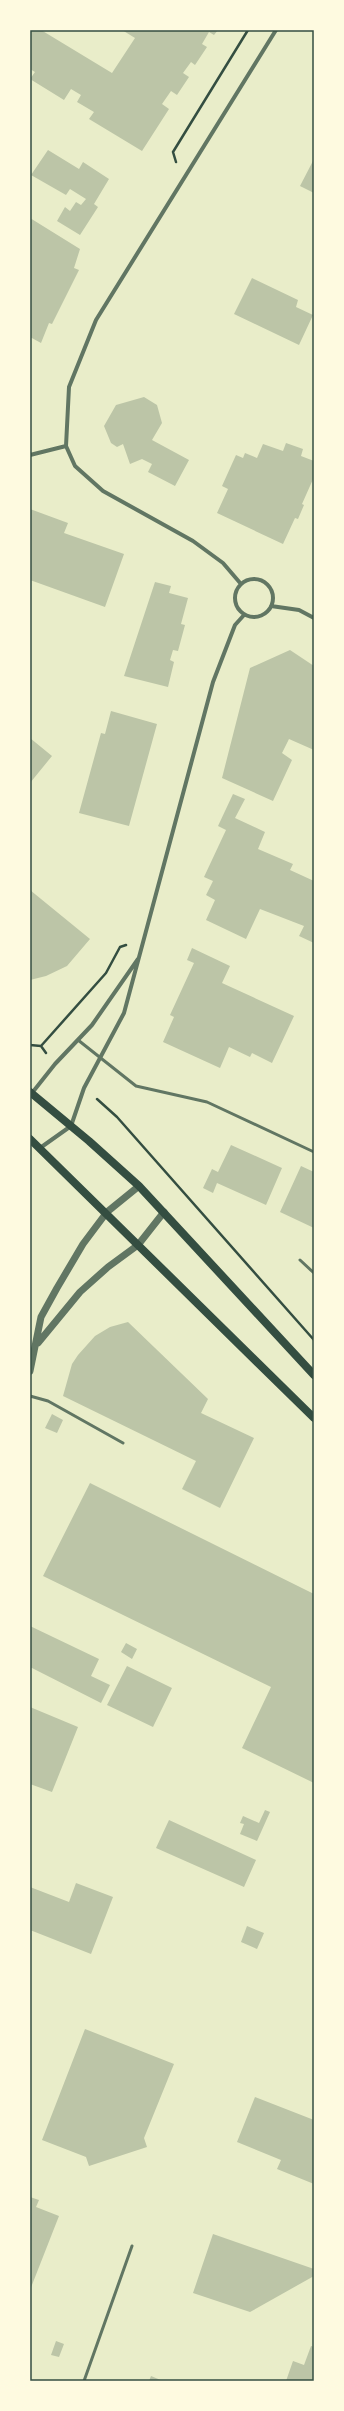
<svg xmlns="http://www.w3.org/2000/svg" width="344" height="2411" font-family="'Titillium Web',sans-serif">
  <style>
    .building { fill: #bcc5a7 }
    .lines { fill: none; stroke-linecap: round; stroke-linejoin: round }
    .path { stroke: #344e41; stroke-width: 2.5 }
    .service { stroke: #617663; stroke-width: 3 }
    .minor { stroke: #617663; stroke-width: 4 }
    .tertiary { stroke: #617663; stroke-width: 7 }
    .secondary { stroke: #344e41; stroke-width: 8 }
    .neatline { fill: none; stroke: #344e41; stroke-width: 1.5 }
  </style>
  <rect width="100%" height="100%" fill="#e9edc9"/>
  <path class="building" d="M 30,30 L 41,30 L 112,73 L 135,38 L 122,30 L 218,30 L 214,35 L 209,32 L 202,44 L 207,47 L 195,65 L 191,62 L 183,73 L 189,77 L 177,95 L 171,91 L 162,104 L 169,109 L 142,151 L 89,119 L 94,112 L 77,102 L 81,95 L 71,89 L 64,100 L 30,79 L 35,72 L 30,69 Z
    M 48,150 L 79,169 L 83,162 L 109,179 L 94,204 L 98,207 L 80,235 L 57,221 L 65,207 L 70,211 L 76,202 L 81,205 L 86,199 L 70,189 L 66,195 L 31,175 Z
    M 314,159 L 314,193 L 300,186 Z
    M 30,218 L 80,249 L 74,268 L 79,270 L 52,324 L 49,323 L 41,343 L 30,337 Z
    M 252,278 L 298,300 L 296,307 L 313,315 L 299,345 L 234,314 Z
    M 144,397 L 157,405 L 162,423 L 152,440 L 189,460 L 175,486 L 148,472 L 152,464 L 142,459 L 130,464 L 123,444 L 117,447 L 111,443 L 104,426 L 116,405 Z
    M 286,443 L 303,449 L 301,456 L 314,461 L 314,477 L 302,504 L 304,505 L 298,519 L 295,518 L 283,544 L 217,513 L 228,489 L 222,486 L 236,455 L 243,458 L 245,453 L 257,458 L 263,444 L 283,451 Z
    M 30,509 L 68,523 L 64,533 L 124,554 L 105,607 L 30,580 Z
    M 155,582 L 171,586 L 169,593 L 188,598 L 181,624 L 185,625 L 178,651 L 173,650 L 170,660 L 174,662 L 168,687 L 124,676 Z
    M 290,650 L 314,666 L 314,750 L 289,739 L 282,753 L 292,760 L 273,801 L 222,778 L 250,668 Z
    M 111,711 L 157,724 L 129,826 L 79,813 L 101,733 L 105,734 Z
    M 30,738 L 52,756 L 30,783 Z
    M 233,794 L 245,799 L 235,818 L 265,832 L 258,849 L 293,864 L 290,870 L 314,881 L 314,943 L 299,936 L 304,926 L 260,909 L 246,939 L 206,920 L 215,900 L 206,895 L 213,881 L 204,877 L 226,830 L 218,826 Z
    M 30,890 L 90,939 L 67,966 L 46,976 L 30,980 Z
    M 192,948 L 230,966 L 222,983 L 294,1016 L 272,1063 L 252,1053 L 250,1057 L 229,1047 L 220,1068 L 163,1042 L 174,1017 L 170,1015 L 194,963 L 187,960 Z
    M 231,1145 L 282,1168 L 266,1205 L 217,1183 L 213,1193 L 203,1188 L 212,1169 L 218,1172 Z
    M 301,1166 L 314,1172 L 314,1228 L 280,1212 Z
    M 128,1322 L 208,1399 L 201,1413 L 254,1438 L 220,1508 L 182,1489 L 196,1461 L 63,1396 L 72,1364 L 78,1355 L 95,1336 L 110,1327 Z
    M 52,1414 L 63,1420 L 57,1433 L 45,1428 Z
    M 90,1483 L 314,1594 L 314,1783 L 242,1748 L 271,1687 L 43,1576 Z
    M 30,1626 L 99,1659 L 91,1676 L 110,1685 L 101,1703 L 30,1667 Z
    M 126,1643 L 137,1649 L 132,1659 L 121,1652 Z
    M 127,1666 L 172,1688 L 153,1727 L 107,1705 Z
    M 30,1707 L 78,1727 L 52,1792 L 30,1784 Z
    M 265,1810 L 270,1812 L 257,1841 L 240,1834 L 244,1824 L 240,1823 L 243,1816 L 259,1823 Z
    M 169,1820 L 256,1860 L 244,1887 L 156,1848 Z
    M 76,1883 L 113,1897 L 91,1954 L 30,1930 L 30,1887 L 69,1902 Z
    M 247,1926 L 264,1933 L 257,1949 L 241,1942 Z
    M 85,2029 L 174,2064 L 144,2138 L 147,2147 L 89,2166 L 86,2157 L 42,2140 Z
    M 255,2097 L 314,2120 L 314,2184 L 277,2169 L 281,2160 L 237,2142 Z
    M 30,2197 L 39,2200 L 36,2207 L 59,2216 L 30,2290 Z
    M 213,2234 L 314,2269 L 314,2276 L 250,2312 L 193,2293 Z
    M 56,2341 L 64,2344 L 59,2357 L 51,2355 Z
    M 311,2346 L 314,2347 L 314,2381 L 286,2381 L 293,2361 L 304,2365 Z
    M 151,2376 L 163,2381 L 149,2381 Z"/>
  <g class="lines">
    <path class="path" d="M 176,162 L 173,152 L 248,30
      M 30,1045 L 41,1046 L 46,1053
      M 41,1046 L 106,973 L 120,947 L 126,945
      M 97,1099 L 117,1117 L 314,1340"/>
    <path class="service" d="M 78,1040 L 136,1086 L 207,1102 L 314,1152
      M 300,1260 L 314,1273
      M 30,1396 L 48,1401 L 123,1443
      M 84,2381 L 132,2246"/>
    <path class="minor" d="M 30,455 L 66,446
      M235 598a19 19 0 1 1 38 0a19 19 0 1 1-38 0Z
      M 241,584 L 223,563 L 193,541 L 103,491 L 75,466 L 66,446 L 69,387 L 96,320 L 276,30
      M 271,606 L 299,610 L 314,618
      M 32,1093 L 55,1064 L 92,1025 L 138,959
      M 40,1148 L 71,1126 L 84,1088 L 124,1013 L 213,682 L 235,625 L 244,615"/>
    <path class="tertiary" d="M 38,1343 L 80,1292 L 108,1267 L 138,1245 L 164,1212
      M 30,1371 L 41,1317 L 57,1288 L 83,1244 L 107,1212 L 139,1186"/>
    <path class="secondary" d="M 30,1092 L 89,1141 L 139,1186 L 314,1375
      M 30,1139 L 314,1418"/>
  </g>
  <rect width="344" height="2411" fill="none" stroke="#fefae0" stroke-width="62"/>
  <rect x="31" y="31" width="282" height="2349" class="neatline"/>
</svg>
